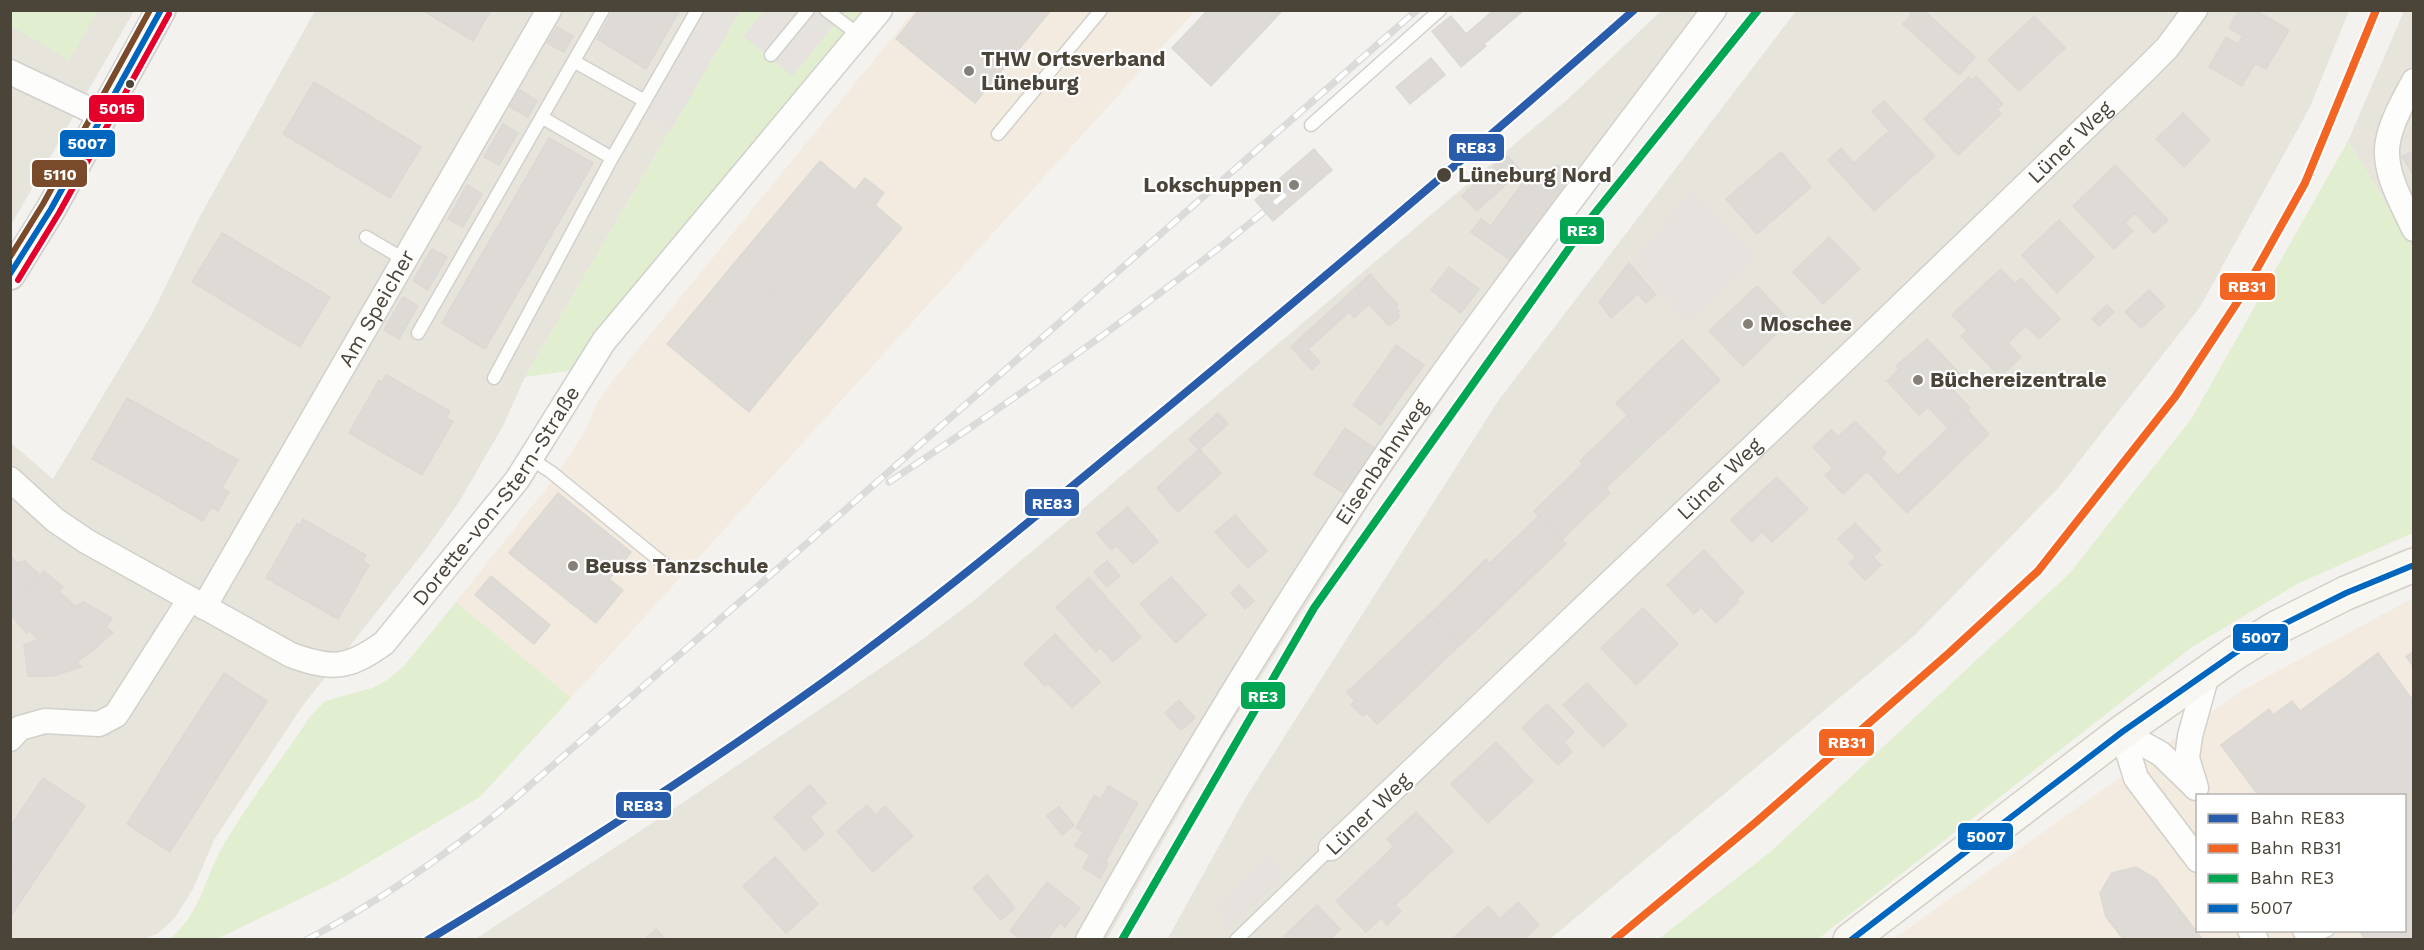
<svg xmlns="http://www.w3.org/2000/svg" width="2424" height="950" font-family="'Work Sans',sans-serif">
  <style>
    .residential { fill: #e7e4dc }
    .commercial { fill: #f3ebdf; fill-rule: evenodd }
    .green { fill: #e1eecf }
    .parking { fill: #e6e3df }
    .building { fill: #dedbd6; stroke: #dcd9d4; stroke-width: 1.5 }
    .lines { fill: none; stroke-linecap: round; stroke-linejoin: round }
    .service-casing { stroke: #d2d0cb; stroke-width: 15 }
    .minor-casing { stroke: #d2d0cb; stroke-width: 27 }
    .tertiary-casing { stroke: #d2d0cb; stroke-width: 32 }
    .secondary-casing { stroke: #d3cfc5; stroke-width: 36 }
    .service { stroke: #fdfdfc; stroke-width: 12 }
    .minor { stroke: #fdfdfc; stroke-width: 24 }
    .tertiary { stroke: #fdfdfc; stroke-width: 28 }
    .secondary { stroke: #f7f6f1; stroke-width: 33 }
    .rail-casing { stroke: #dbdbda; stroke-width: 7 }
    .rail { stroke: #fff; stroke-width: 4.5; stroke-dasharray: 14; stroke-linecap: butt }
    .bus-1-casing { stroke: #fff; stroke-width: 10 }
    .bus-2-casing { stroke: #fff; stroke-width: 10 }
    .bus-3-casing { stroke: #fff; stroke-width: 10 }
    .bus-1 { stroke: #0065bd; stroke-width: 6 }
    .bus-2 { stroke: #e4002b; stroke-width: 6 }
    .bus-3 { stroke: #7a4b2a; stroke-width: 6 }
    .rail-1-casing { stroke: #fff; stroke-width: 12 }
    .rail-2-casing { stroke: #fff; stroke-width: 12 }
    .rail-3-casing { stroke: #fff; stroke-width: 12 }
    .rail-1 { stroke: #295caa; stroke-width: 8 }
    .rail-2 { stroke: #f26522; stroke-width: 8 }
    .rail-3 { stroke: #00a651; stroke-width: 8 }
    .poi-dot { fill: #868178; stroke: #fff; stroke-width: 2 }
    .bus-dot { fill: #4b4439; stroke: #fff; stroke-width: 2 }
    .labels { text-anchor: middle; stroke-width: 4.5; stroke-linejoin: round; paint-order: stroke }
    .poi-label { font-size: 21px; font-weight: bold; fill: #4b4439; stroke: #fff; text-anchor: start }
    .street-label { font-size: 21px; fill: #4b4439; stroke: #fff }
    .stop-label { font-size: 21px; font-weight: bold; fill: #4b4439; stroke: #fff; text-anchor: start }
    .line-badge { stroke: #fff; stroke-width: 2 }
    .badge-label { font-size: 16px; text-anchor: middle; font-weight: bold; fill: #fff }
  </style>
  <rect width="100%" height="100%" fill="#f4f2ee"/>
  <path class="residential" d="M 11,11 L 134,11 L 11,225 Z
    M 315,11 L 740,11 L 525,377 L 503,426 L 459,502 L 427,548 L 301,708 L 214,840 L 193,889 L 174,919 L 157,934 L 142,940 L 11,939 L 10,442 L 53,479 L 152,314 L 199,218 Z
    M 1661,11 L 1723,11 L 1530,273 L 1372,500 L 1220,742 L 1107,939 L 474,940 L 672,810 L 923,639 L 972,602 L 1568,99 Z
    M 1796,11 L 2349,11 L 2310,107 L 2200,307 L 2059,487 L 1915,635 L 1550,939 L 1167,940 L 1246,797 L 1498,401 Z
    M 2404,11 L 2413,11 L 2413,248 L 2348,141 Z"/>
  <path class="commercial" d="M 914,11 L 1195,11 L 571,698 L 456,602 L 556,476 L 585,431 L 597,403 L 613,380 Z
    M 2413,598 L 2413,939 L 1892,940 L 2241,691 ZM 2198,796 L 2404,796 L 2404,930 L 2198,930 Z"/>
  <path class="green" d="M 11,10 L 98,10 L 98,11 L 69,60 L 11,26 Z
    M 740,11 L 865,11 L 574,370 L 525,377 Z
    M 2348,141 L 2413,248 L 2413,533 L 2299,583 L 2192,647 L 1818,939 L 1657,940 L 1769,853 L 2070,573 L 2192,418 Z
    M 456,602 L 571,698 L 480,797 L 337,881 L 217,939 L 169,939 C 200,916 205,876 224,844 C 251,799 283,757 312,714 L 325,701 L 372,688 L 387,680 L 404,666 Z"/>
  <path class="parking" d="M 697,11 L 740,11 L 670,132 L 638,112 Z
    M 764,11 L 846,11 L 792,76 L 743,36 Z
    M 1692,187 L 1757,259 L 1687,323 L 1632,263 Z
    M 1268,855 L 1287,875 L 1227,930 L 1216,904 Z"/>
  <path class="building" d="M 422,10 L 491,10 L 473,41 Z
    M 614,10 L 680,10 L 646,69 L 597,39 Z
    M 919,10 L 1051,10 L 975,103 L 896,39 Z
    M 1208,10 L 1283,10 L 1211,86 L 1172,48 Z
    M 1494,10 L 1524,10 L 1484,44 L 1486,46 L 1461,67 L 1432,31 L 1451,16 L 1466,34 Z
    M 1907,10 L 1923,10 L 1975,57 L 1959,75 L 1903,24 L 1912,15 Z
    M 2239,10 L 2255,10 L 2289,30 L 2266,69 L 2255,63 L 2242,86 L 2209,67 L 2226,37 L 2238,44 L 2243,36 L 2229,28 Z
    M 2034,16 L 2065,48 L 2019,91 L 1988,60 Z
    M 557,27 L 573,36 L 564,52 L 547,43 Z
    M 1431,58 L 1445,75 L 1410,104 L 1396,87 Z
    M 1976,76 L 2003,104 L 1997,109 L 2001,114 L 1958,155 L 1924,119 L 1969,77 L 1972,80 Z
    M 314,82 L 421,147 L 390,198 L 283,134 Z
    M 520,90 L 537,101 L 528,117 L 510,107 Z
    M 1884,101 L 1935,156 L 1874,211 L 1828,160 L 1841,148 L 1854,163 L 1889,131 L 1872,111 Z
    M 2183,113 L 2210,140 L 2184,167 L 2156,139 Z
    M 503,124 L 518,133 L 499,165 L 484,157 Z
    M 549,138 L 593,163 L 485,349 L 442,323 Z
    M 1314,149 L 1332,170 L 1273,221 L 1255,200 Z
    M 2414,151 L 2414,176 L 2402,156 Z
    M 1781,152 L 1811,187 L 1757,234 L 1726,199 Z
    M 1506,155 L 1521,170 L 1477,211 L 1462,196 Z
    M 820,161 L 855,190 L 865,178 L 884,193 L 875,205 L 902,228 L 817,330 L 736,261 Z
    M 1557,165 L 1572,177 L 1562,191 L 1546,179 Z
    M 2115,165 L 2168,220 L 2154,233 L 2135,213 L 2125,223 L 2133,231 L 2114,249 L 2073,206 Z
    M 1533,169 L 1562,191 L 1510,260 L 1471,232 L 1481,219 L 1491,226 Z
    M 467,185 L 482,194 L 463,227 L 448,219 Z
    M 2059,220 L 2094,257 L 2057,293 L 2022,255 Z
    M 222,233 L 330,297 L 300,347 L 192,282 Z
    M 1829,237 L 1860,269 L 1823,304 L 1793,272 Z
    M 432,249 L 447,257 L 428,290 L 413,281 Z
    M 736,261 L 817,330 L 789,363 L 708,295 Z
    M 1629,263 L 1656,295 L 1646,303 L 1638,294 L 1611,318 L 1599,302 Z
    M 1449,267 L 1479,289 L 1461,313 L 1431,290 Z
    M 2001,269 L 2015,284 L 2021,278 L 2060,319 L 2039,339 L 2026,326 L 2017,334 L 1977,291 Z
    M 1370,274 L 1398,305 L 1396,307 L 1400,311 L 1397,313 L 1400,317 L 1389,326 L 1355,288 Z
    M 1757,286 L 1790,321 L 1743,366 L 1709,331 Z
    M 1355,288 L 1369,304 L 1354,318 L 1340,302 Z
    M 2149,290 L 2165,306 L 2141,328 L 2125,312 Z
    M 1977,291 L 2017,334 L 2008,343 L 2021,357 L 2000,377 L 1961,336 L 1967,330 L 1952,315 Z
    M 708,295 L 789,363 L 749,412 L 667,344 Z
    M 403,297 L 418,306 L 399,339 L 384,330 Z
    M 1340,302 L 1349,312 L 1317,341 L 1308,331 Z
    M 2107,305 L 2114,312 L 2099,326 L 2092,319 Z
    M 1308,331 L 1317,341 L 1308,349 L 1320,362 L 1312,370 L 1291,347 Z
    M 1927,339 L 1962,376 L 1950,387 L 1970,408 L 1948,428 L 1928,407 L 1919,415 L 1887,381 L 1899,369 L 1896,366 Z
    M 1682,340 L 1720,380 L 1689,409 L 1651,369 Z
    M 1396,345 L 1424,365 L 1402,395 L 1375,375 Z
    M 1651,369 L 1689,409 L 1671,427 L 1633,387 Z
    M 386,375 L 450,411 L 446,418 L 453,421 L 422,475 L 349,433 L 379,380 L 382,382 Z
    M 1375,375 L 1402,395 L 1381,425 L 1353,405 Z
    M 1633,387 L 1671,427 L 1653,443 L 1616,403 Z
    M 127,398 L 179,427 L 145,488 L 92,459 Z
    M 1967,410 L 1989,434 L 1907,513 L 1867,471 L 1881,458 L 1898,476 Z
    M 1218,413 L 1228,424 L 1199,450 L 1189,439 Z
    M 1627,416 L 1653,443 L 1606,488 L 1580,461 Z
    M 1855,421 L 1886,453 L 1843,494 L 1825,475 L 1833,468 L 1813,447 L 1831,430 L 1838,437 Z
    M 179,427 L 238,460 L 222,488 L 229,492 L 218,511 L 211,507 L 203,521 L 145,488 Z
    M 1345,428 L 1376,449 L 1361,472 L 1330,451 Z
    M 1199,449 L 1221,473 L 1178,512 L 1157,488 Z
    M 1330,451 L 1361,472 L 1345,494 L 1314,474 Z
    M 1583,464 L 1610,493 L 1561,540 L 1534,511 Z
    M 1777,477 L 1808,509 L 1772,542 L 1741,510 Z
    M 558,493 L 631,552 L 609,579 L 623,590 L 596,623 L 509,553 Z
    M 1128,507 L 1158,542 L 1133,564 L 1116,545 L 1111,550 L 1097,533 Z
    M 1741,510 L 1762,532 L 1752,542 L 1731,520 Z
    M 1235,515 L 1267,551 L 1248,568 L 1215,532 Z
    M 1539,516 L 1566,544 L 1516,592 L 1490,563 Z
    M 303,519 L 366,555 L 363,561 L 369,565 L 338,619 L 266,578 L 297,524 L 299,526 Z
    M 1855,523 L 1881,550 L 1873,557 L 1881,565 L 1865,580 L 1849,563 L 1856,557 L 1838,539 Z
    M 1704,550 L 1744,593 L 1737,599 L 1739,601 L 1716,623 L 1701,607 L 1694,614 L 1667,585 Z
    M 10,555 L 17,563 L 10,572 Z
    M 1486,559 L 1516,592 L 1487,620 L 1457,588 Z
    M 25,561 L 39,574 L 10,614 L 10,572 L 17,563 Z
    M 1107,561 L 1120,576 L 1107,587 L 1094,572 Z
    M 44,571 L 63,587 L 59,591 L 76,607 L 83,602 L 112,618 L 106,627 L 113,632 L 94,650 L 77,661 L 81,667 L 53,676 L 28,676 L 24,645 L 37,640 L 36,637 L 30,631 L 27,633 L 10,614 Z
    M 491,576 L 550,625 L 534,644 L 475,595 Z
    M 1171,577 L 1206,615 L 1176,643 L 1140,604 Z
    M 1089,578 L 1141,637 L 1113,662 L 1100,647 L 1096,652 L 1056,607 Z
    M 1239,585 L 1254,601 L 1245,609 L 1231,593 Z
    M 1457,588 L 1487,620 L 1460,645 L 1430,614 Z
    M 1643,608 L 1678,644 L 1636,685 L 1601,648 Z
    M 1430,614 L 1460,645 L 1432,672 L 1402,640 Z
    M 1055,634 L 1100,682 L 1072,708 L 1048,683 L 1045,686 L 1024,664 Z
    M 1402,640 L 1432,672 L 1405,698 L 1375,666 Z
    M 2414,651 L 2414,667 L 2406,657 Z
    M 2378,653 L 2414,702 L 2414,940 L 2365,940 L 2359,930 L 2404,930 L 2404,796 L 2259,796 L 2221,745 L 2269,709 L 2273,715 L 2292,701 L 2300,711 Z
    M 1375,666 L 1405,698 L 1377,724 L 1367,713 L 1363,716 L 1351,705 L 1355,701 L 1347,692 Z
    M 224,673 L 267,701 L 217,778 L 174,750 Z
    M 1587,683 L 1627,725 L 1603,747 L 1563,705 Z
    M 1179,700 L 1195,718 L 1181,730 L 1165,713 Z
    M 1547,704 L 1574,732 L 1564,742 L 1572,752 L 1558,765 L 1522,728 Z
    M 1496,742 L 1533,781 L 1488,823 L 1451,784 Z
    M 174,750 L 217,778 L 170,852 L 127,824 Z
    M 43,778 L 85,806 L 35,880 L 10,863 L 10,827 Z
    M 810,785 L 826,803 L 810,817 L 824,834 L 805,851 L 774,817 Z
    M 1108,786 L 1138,803 L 1121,833 L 1085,812 L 1094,796 L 1101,799 Z
    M 867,805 L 875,815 L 885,806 L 913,836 L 873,872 L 837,831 Z
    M 1059,807 L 1074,825 L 1062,835 L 1047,816 Z
    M 1085,812 L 1121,833 L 1105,862 L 1075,846 L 1083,832 L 1076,828 Z
    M 1416,812 L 1453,851 L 1424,878 L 1387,839 Z
    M 1394,846 L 1424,878 L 1395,905 L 1365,874 Z
    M 1090,854 L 1108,864 L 1100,878 L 1083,868 Z
    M 775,857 L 818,904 L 786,933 L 743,886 Z
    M 10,863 L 35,880 L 10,917 Z
    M 2136,867 L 2156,879 L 2203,940 L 2124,940 L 2106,917 L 2100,893 L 2112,873 Z
    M 1365,874 L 1401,911 L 1387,925 L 1381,918 L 1366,932 L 1336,901 Z
    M 987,875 L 1015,908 L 1001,920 L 973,888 Z
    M 1047,882 L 1080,908 L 1065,927 L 1060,922 L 1047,940 L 1021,940 L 1010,931 Z
    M 1518,902 L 1539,925 L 1523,940 L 1451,940 L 1488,906 L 1500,919 Z
    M 1317,905 L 1340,929 L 1329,940 L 1287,940 L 1284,936 Z
    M 656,929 L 664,938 L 644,940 Z"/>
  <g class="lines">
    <g class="service-casing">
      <path id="service" d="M 826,10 L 859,35
        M 771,55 L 808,10
        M 575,62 L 645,101
        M 543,118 L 612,158
        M 1311,125 L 1440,10
        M 998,134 L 1101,10
        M 366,237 L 405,260
        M 418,333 L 603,10
        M 494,378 L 612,158 L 697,10
        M 531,459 L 551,472 L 664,564
        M 2308,939 L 2328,930
        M 1236,940 L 1331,848"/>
    </g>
    <g class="minor-casing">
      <g id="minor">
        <path d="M 10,72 L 103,116"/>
        <path d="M 2414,81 C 2404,100 2392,120 2388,141 C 2382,170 2402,203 2414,229"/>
        <path id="s1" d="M 10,479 L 55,520 L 86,541 L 291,655 C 332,670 348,669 384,643 L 517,480 L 604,341 L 880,10"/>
        <path id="s2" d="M 204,607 L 549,10"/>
        <path d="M 2122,732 L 2136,778 L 2198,860"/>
        <path d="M 2122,732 L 2161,754 L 2195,787"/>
        <path d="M 10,739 L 20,728 L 45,721 L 99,724 L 116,715 L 190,599"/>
        <path d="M 2196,788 L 2187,758 L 2190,736 L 2208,671"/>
        <path id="s3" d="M 1331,848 L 1857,348 L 2144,71 L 2167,48 L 2195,10"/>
        <path d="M 2250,930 L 2256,940"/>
        <path d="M 2305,930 L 2312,940"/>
        <path id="s4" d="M 1088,940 C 1185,768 1287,598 1399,436 C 1500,291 1608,152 1714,10"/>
      </g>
    </g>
    <g class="tertiary-casing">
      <path id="tertiary" d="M 10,275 L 51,209 L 161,10"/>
    </g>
    <g class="secondary-casing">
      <path id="secondary" d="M 1850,940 L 2122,732 L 2235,653 L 2276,628 L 2346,593 L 2414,565"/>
    </g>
    <use href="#service" class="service"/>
    <use href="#minor" class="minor"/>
    <use href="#tertiary" class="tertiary"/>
    <use href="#secondary" class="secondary"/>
    <g class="rail-casing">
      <path id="rail" d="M 889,482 C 1031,388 1171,291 1301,181
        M 306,940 C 380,901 448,854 512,801 L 1417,10"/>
    </g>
    <use href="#rail" class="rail"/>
    <g class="bus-1-casing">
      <path id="bus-1" d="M 10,274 L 51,209 L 161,10
        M 1851,940 L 2122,732 L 2235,653 L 2276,628 L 2346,593 L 2414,565"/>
    </g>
    <g class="bus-2-casing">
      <path id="bus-2" d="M 18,280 L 59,213 L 169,14"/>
    </g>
    <g class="bus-3-casing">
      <path id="bus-3" d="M 10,257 L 43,204 L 150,10"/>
    </g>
    <use href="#bus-1" class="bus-1"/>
    <use href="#bus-2" class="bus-2"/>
    <use href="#bus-3" class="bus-3"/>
    <g class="rail-1-casing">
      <path id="rail-1" d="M 428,940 C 564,858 697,773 826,680 C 944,594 1055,500 1167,408 C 1325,277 1481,145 1634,10"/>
    </g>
    <g class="rail-2-casing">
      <path id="rail-2" d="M 1614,940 L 1756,822 L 1949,653 L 2038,571 L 2175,397 L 2244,292 L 2305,183 L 2376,10"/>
    </g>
    <g class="rail-3-casing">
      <path id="rail-3" d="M 1122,940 L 1314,608 L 1587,223 L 1758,10"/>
    </g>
    <use href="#rail-1" class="rail-1"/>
    <use href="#rail-2" class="rail-2"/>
    <use href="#rail-3" class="rail-3"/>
  </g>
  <g class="poi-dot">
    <circle cx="969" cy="71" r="6"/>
    <circle cx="1294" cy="185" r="6"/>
    <circle cx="1748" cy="324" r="6"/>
    <circle cx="1918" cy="380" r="6"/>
    <circle cx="573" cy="566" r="6"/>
  </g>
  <g class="bus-dot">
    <circle cx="130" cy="84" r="5"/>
    <circle cx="1444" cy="175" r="8"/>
  </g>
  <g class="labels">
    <g class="poi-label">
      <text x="981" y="66">THW Ortsverband<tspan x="981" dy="24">Lüneburg</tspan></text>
      <text x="1282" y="192" text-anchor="end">Lokschuppen</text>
      <text x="1760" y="331">Moschee</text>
      <text x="1930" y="387">Büchereizentrale</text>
      <text x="585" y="573">Beuss Tanzschule</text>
    </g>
    <g class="street-label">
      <text dy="7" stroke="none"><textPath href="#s3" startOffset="1022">Lüner Weg</textPath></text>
      <text dy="7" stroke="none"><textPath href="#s2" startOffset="345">Am Speicher</textPath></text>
      <text dy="7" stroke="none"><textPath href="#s4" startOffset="561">Eisenbahnweg</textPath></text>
      <text dy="7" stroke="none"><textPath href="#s3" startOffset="536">Lüner Weg</textPath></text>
      <text dy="7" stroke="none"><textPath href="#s1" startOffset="618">Dorette-von-Stern-Straße</textPath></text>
      <text transform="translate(1368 814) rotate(-44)" y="7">Lüner Weg</text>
    </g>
    <g class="stop-label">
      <text x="1458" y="182">Lüneburg Nord</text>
    </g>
  </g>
  <g class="line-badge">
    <rect x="88" y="94" width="57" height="29" rx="6" fill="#e4002b"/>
    <rect x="59" y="129" width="57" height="29" rx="6" fill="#0065bd"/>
    <rect x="1448" y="133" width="57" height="29" rx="6" fill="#295caa"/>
    <rect x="31" y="159" width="57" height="29" rx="6" fill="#7a4b2a"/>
    <rect x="1559" y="216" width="46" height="29" rx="6" fill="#00a651"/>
    <rect x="2219" y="272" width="57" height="29" rx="6" fill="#f26522"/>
    <rect x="1024" y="488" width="56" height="29" rx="6" fill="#295caa"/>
    <rect x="2232" y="623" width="57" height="29" rx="6" fill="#0065bd"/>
    <rect x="1240" y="681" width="46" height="29" rx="6" fill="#00a651"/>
    <rect x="1818" y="728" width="57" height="29" rx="6" fill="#f26522"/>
    <rect x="615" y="791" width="57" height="28" rx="6" fill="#295caa"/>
    <rect x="1957" y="822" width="57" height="29" rx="6" fill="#0065bd"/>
  </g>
  <g class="badge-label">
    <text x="117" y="114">5015</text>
    <text x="87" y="149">5007</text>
    <text x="1476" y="153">RE83</text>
    <text x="60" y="180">5110</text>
    <text x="1582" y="236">RE3</text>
    <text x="2247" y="292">RB31</text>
    <text x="1052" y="509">RE83</text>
    <text x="2261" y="643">5007</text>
    <text x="1263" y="702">RE3</text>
    <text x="1847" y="748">RB31</text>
    <text x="643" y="811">RE83</text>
    <text x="1986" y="842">5007</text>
  </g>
  <rect width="2424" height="950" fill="none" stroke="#4b4439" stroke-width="24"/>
  <rect x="2196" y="794" width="210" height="138" fill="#ffffff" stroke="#b7b4b0" stroke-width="1.5"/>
  <rect x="2208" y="814" width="30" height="9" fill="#295caa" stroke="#b7b4b0" stroke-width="1.5"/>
  <text x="2250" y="824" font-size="18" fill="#4b4439">Bahn RE83</text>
  <rect x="2208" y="844" width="30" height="9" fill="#f26522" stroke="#b7b4b0" stroke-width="1.5"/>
  <text x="2250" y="854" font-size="18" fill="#4b4439">Bahn RB31</text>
  <rect x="2208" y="874" width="30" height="9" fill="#00a651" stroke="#b7b4b0" stroke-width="1.5"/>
  <text x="2250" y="884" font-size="18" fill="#4b4439">Bahn RE3</text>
  <rect x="2208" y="904" width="30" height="9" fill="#0065bd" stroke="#b7b4b0" stroke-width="1.5"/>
  <text x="2250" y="914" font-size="18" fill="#4b4439">5007</text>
</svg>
